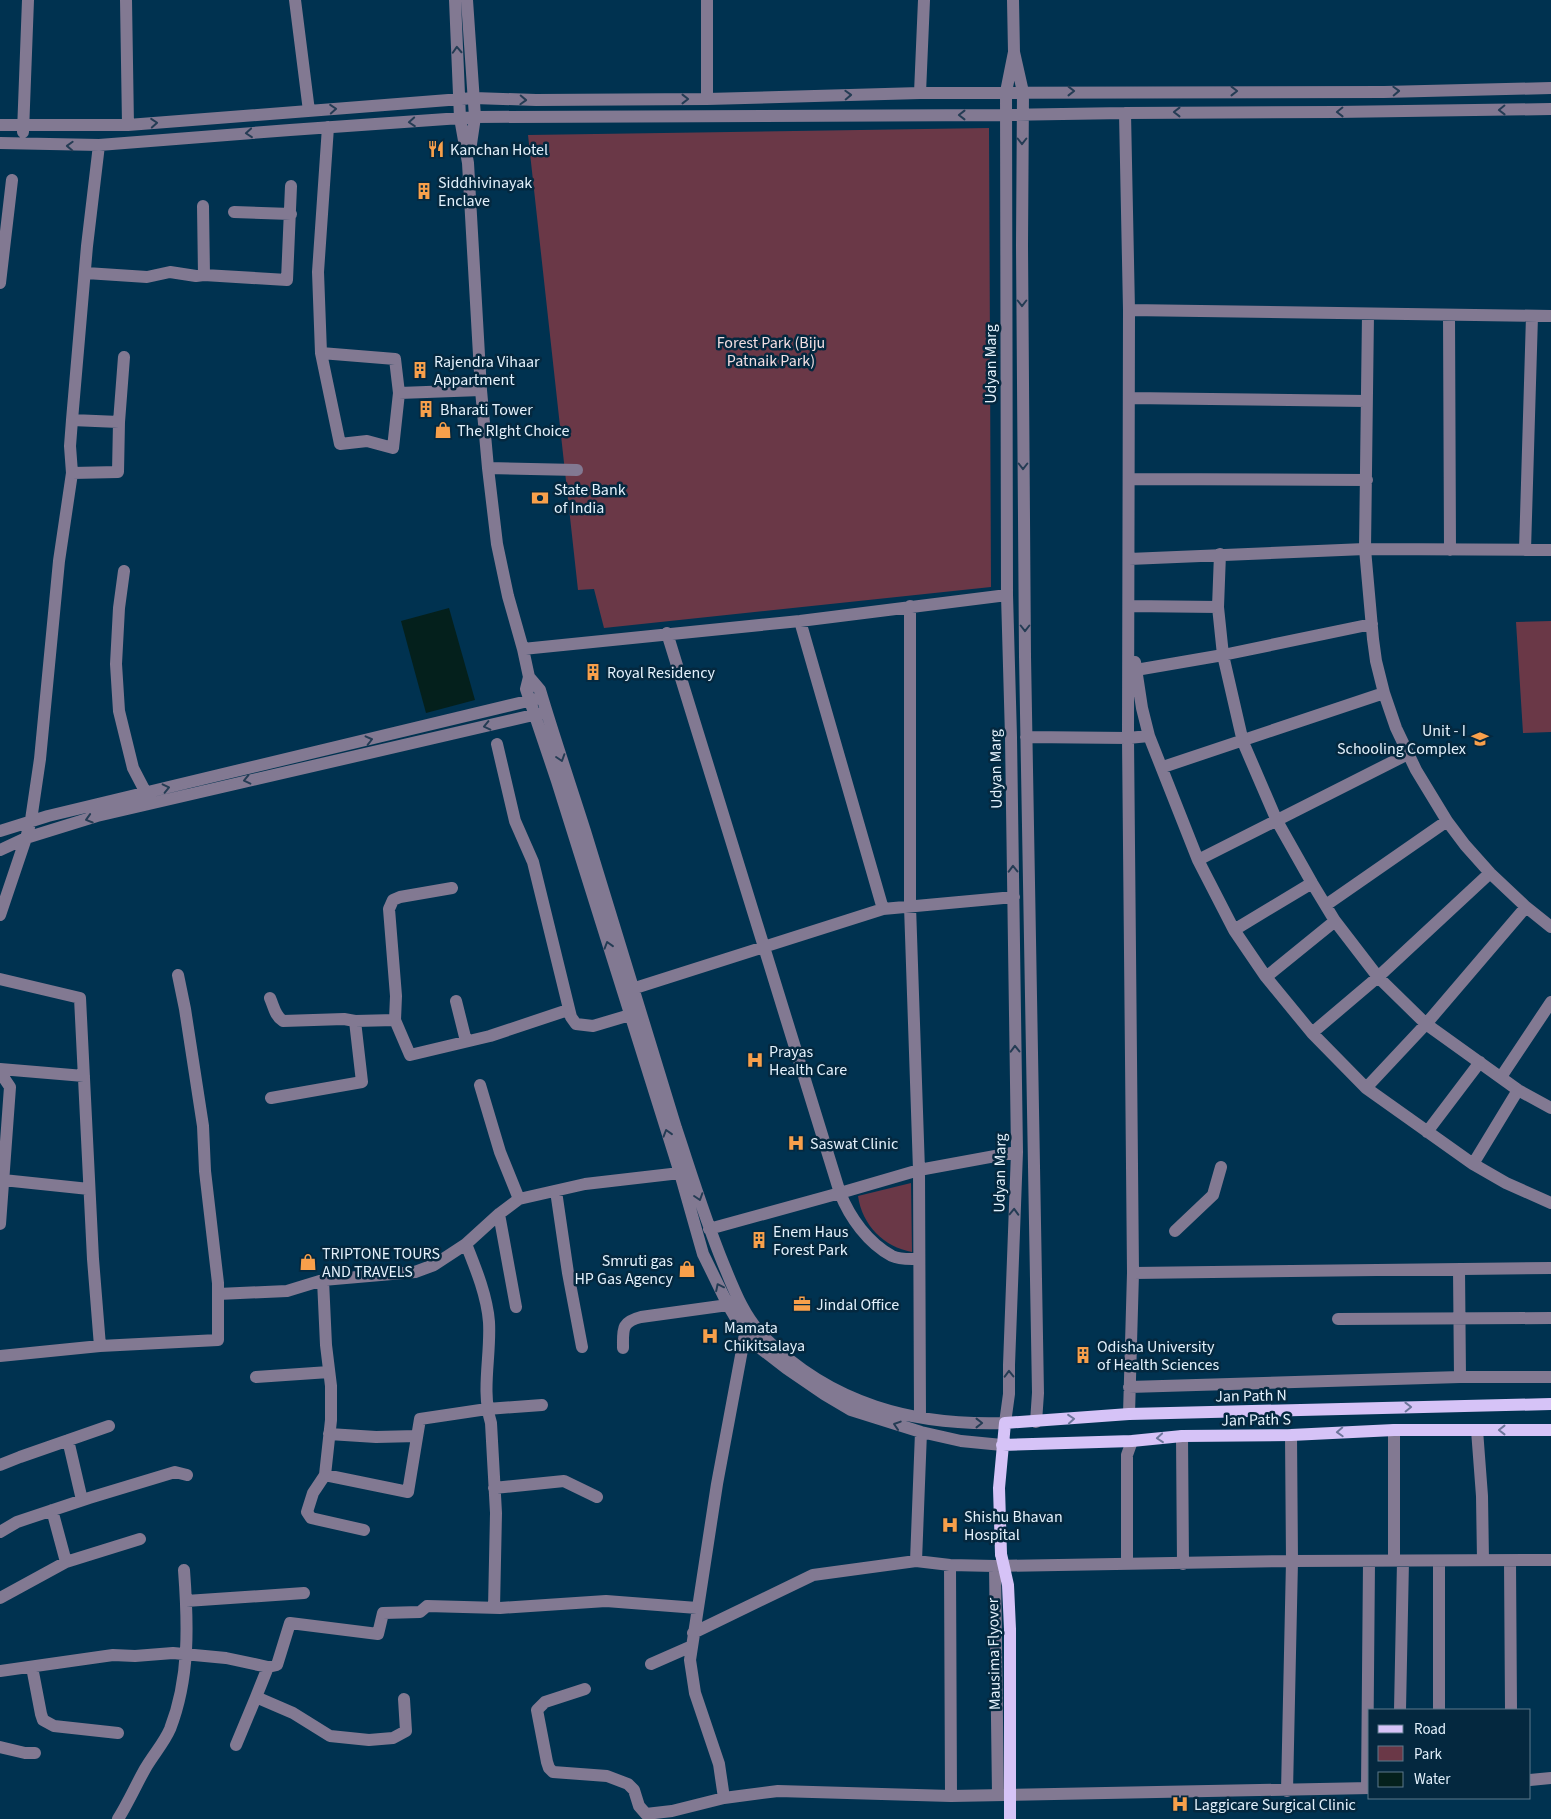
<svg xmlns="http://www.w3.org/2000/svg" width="1551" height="1819" font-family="'Source Sans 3',sans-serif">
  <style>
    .green { fill: #6a3847 }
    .water { fill: #04201c }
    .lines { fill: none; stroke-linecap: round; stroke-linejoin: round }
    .minor { stroke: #827992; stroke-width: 12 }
    .major { stroke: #d6c3f7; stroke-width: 12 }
    .major-bridge { stroke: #d6c3f7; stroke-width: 12 }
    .oneway { stroke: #243c54 }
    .oneway2 { stroke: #6d769b }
    .labels { text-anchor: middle; stroke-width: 5; stroke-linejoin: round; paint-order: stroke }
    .poi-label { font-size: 16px; fill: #e3f1fc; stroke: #04283f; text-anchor: start }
    .park-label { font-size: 16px; fill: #f2dee2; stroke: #04283f }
    .street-label { font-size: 16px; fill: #e3f1fc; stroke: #04283f }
  </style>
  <rect width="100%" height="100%" fill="#003250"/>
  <path class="green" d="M 989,128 L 991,587 L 604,628 L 594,589 L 578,590 L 528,135 Z
    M 1551,621 L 1551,732 L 1523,733 L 1516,622 Z
    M 911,1183 L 912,1252 C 884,1247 862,1225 858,1196 Z"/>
  <path class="water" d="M 449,608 L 475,700 L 426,713 L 401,621 Z"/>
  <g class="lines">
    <path class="minor" d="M 126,0 L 128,125
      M 295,0 L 309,111
      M 455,0 L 460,118 L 468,163 L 481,390 L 488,468 L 497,544 L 508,596 L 523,649 L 529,677 L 526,689 L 557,781 L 680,1173 L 703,1254 L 728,1305 L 745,1334 L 760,1348 L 786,1368 L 824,1394 L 851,1410 L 921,1432 L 961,1441 L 1002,1445
      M 467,0 L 475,117 L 470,151
      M 707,0 L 707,99
      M 1013,0 L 1014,52 L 1023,92 L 1022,245 L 1025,656 L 1038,1393 L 1036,1422
      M 920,93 L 924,0
      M 1125,113 L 1129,310 L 1128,738 L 1133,1273 L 1129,1414
      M 0,125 L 128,125 L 474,98 L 536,100 L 707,99 L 920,93 L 1384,92 L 1551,88
      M 328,127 L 318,272 L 321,353 L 395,359 L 399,393 L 481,390
      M 23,132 L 28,0
      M 0,143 L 99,145 L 290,130 L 475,117 L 1007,115 L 1125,113 L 1336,112 L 1551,109
      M 203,206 L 204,275
      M 234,212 L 291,214
      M 86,273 L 147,277 L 170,272 L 196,276 L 204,275 L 287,280 L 291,186
      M 0,283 L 12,180
      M 1129,310 L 1551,316
      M 1368,314 L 1365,549 L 1373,639 L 1376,661 L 1384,693 L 1396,728 L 1416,770 L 1447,821 L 1465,845 L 1490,873 L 1526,907 L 1551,927
      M 1449,315 L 1450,550
      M 321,353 L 340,444 L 367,441 L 393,448 L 399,393
      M 1130,398 L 1366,401
      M 119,422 L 124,357
      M 488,468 L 577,470
      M 72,473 L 118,472 L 119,422 L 72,420
      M 1130,479 L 1367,480
      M 1525,550 L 1532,316
      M 1220,554 L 1218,607 L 1223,655 L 1243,742 L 1277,821 L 1312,883 L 1335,921 L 1378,977 L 1426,1024 L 1518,1090 L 1551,1108
      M 1129,559 L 1365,549 L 1551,550
      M 124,571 L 119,608 L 116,664 L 119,711 L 133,768 L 146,793
      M 910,606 L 910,906 L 919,1170 L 920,1417
      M 1129,606 L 1218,607
      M 800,621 L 883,909
      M 667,633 L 840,1193 C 850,1218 868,1243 892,1256 C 900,1260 910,1259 919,1259
      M 523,649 L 800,621 L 1007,595
      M 1135,662 L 1142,708 L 1149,736 L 1198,860 L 1234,930 L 1266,977 L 1312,1033 L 1366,1088 L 1473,1164 L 1506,1183 L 1551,1203
      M 1136,670 L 1223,655 L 1372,624
      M 529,677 L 540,690 C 554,737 570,784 585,831 C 615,930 645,1029 676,1128 C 691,1173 705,1219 723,1263 C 734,1290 744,1317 765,1338 C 831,1404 913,1426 1005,1423 L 1009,1394 L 1009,1365 L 1017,1152 L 1011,737 L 1007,595 L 1006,92 L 1014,52
      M 1026,737 L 1128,738 L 1149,736
      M 497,744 L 515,821 L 533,862 L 571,1017 L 576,1024 L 593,1026 L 630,1015
      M 1163,767 L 1384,693
      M 0,831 L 48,816 L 536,699
      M 0,850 L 26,838 L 97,816 L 542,713
      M 1198,860 L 1408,754
      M 452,888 L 400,897 L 393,900 L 389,909 L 396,996 L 395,1020 L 410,1055 L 490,1036 L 568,1010
      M 1326,905 L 1447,821
      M 0,915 L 26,838 L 31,820 L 40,759 L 59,561 L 72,473 L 70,446 L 72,420 L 87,246 L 99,145
      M 1234,930 L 1312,883
      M 1266,977 L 1335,921
      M 0,979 L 80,998 L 93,1259 L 100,1346 L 0,1356
      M 632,989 L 883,909 L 1014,897
      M 270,998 C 274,1007 275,1016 283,1021 L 344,1019 L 355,1021
      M 456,1001 L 466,1041
      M 1312,1033 L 1378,977 L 1490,873
      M 0,1069 L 84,1076
      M 0,1072 L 10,1087 L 0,1224
      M 1501,1077 L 1551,1002
      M 480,1085 L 500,1152 L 519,1199
      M 1366,1088 L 1426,1024 L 1526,907
      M 271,1098 L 362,1082 L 355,1021 L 395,1020
      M 1427,1132 L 1480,1062
      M 1473,1164 L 1518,1090
      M 3,1180 L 89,1189
      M 556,1191 L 568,1273 L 582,1347
      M 499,1214 L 516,1307
      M 709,1229 L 840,1193 L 919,1170 L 1017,1152
      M 1175,1231 L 1213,1195 L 1221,1167
      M 466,1244 C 476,1269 487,1296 489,1322 C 491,1356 481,1390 491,1423 L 496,1513 L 494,1608
      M 1459,1269 L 1460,1377
      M 1133,1273 L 1551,1268
      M 323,1280 L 326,1345 L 331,1386 L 331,1420 L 325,1475 L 408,1492 L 420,1419 L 487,1409 L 542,1405
      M 218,1294 L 287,1291 L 323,1280 L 415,1272 L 434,1265 L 466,1244 L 499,1214 L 519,1199 L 585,1184 L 680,1173
      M 1338,1319 L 1551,1318
      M 745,1334 L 717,1484 L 690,1660 L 695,1693 L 719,1764 L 724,1798 L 778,1791 L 951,1796 L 1370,1788
      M 100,1346 L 218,1340 L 218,1283 L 205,1171 L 203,1126 L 185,1009 L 178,975
      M 623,1348 C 623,1329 621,1322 641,1317 L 728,1305 L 733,1301
      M 256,1377 L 329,1372
      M 1129,1387 L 1460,1377 L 1551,1377
      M 1477,1430 L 1482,1496 L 1483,1560
      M 329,1434 L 376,1437 L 417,1436
      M 1182,1436 L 1183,1564
      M 68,1440 L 82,1500
      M 0,1465 L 20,1457 L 109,1426
      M 325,1475 L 313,1493 L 307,1512 L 311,1518 L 364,1530
      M 494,1488 L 564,1481 L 597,1497
      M 52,1510 L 66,1562
      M 0,1532 L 17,1522 L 89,1498 L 175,1472 L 187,1475
      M 916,1561 L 921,1432
      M 1394,1561 L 1394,1430
      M 1439,1561 L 1439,1710
      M 1510,1561 L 1511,1710
      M 1127,1564 L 1127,1455 L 1132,1441
      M 950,1565 L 951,1796
      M 995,1566 L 998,1795
      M 0,1598 L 66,1562 L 140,1539
      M 186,1601 L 304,1593
      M 693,1633 L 813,1575 L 916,1561 L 950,1565 L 995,1566 L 1292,1561 L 1551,1560
      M 651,1664 L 692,1646
      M 32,1667 L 41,1714 L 43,1720 L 54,1726 L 118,1733
      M 268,1667 L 256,1697 L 293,1713 L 330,1736 L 369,1740 L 393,1738 L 406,1731 L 404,1699
      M 0,1671 L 113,1655 L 135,1656 L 173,1653 L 226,1658 L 268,1667 L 277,1665 L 290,1623 L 378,1634 L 383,1613 L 420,1612 L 427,1606 L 500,1608 L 606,1601 L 697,1608
      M 585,1689 L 545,1702 L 537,1710 L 547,1762 L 549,1768 L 553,1772 L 607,1776 L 628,1784 L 634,1790 L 639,1806 L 646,1814 L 672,1811 L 724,1798
      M 1400,1710 L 1403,1561
      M 236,1745 L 256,1697
      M 0,1747 L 25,1753 L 35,1753
      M 1530,1780 L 1551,1778
      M 1367,1788 L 1369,1562
      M 1287,1791 L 1292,1561 L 1291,1435
      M 118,1819 C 128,1803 136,1785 145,1769 C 153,1755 164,1743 170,1729 C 190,1678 188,1623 184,1570"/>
    <path class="major" d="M 1002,1445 L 1132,1441 L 1182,1436 L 1291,1435 L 1394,1430 L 1551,1430
      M 1001,1554 L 999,1488 L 1005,1423 L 1129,1414 L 1551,1404"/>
    <path class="major-bridge" d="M 1001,1554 L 1008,1585 L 1010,1629 L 1010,1819"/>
  </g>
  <defs><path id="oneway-chevron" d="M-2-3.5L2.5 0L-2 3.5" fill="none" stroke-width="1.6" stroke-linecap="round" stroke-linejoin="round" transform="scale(1.25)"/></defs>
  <g class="oneway">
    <use href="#oneway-chevron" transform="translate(457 50) rotate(-93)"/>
    <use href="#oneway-chevron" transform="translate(1071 91)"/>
    <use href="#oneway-chevron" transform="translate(1234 91)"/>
    <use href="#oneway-chevron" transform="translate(1396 91) rotate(-2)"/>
    <use href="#oneway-chevron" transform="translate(848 95) rotate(-2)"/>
    <use href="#oneway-chevron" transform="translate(685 99)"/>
    <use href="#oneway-chevron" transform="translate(523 100) rotate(2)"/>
    <use href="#oneway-chevron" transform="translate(333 109) rotate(-4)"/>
    <use href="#oneway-chevron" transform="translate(1502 110) rotate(179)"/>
    <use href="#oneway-chevron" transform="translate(1177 112) rotate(180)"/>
    <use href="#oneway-chevron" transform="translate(1340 112) rotate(179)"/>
    <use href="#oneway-chevron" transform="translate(962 115) rotate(180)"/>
    <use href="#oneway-chevron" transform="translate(412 122) rotate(176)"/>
    <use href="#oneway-chevron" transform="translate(154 123) rotate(-4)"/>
    <use href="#oneway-chevron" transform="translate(249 133) rotate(175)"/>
    <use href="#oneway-chevron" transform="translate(1022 141) rotate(90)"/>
    <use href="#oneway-chevron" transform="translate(70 146) rotate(-178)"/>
    <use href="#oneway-chevron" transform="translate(1022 303) rotate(90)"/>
    <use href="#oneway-chevron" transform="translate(1023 466) rotate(90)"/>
    <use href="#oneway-chevron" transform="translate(1025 628) rotate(90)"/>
    <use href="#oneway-chevron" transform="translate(487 726) rotate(167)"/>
    <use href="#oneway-chevron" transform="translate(369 740) rotate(-14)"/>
    <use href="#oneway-chevron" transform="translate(561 758) rotate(72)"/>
    <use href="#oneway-chevron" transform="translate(247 780) rotate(167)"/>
    <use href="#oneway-chevron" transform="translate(166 788) rotate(-13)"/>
    <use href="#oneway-chevron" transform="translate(89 819) rotate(163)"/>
    <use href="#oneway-chevron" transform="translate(1013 869) rotate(-91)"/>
    <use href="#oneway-chevron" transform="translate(608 945) rotate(-107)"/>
    <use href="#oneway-chevron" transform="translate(1015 1049) rotate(-91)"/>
    <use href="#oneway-chevron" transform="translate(667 1133) rotate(-107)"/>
    <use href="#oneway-chevron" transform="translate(699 1197) rotate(72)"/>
    <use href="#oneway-chevron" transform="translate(1014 1212) rotate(-88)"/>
    <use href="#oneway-chevron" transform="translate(719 1287) rotate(-116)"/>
    <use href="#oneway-chevron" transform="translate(1009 1374) rotate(-91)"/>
    <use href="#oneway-chevron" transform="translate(979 1423)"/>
    <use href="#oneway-chevron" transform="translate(897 1425) rotate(-162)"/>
  </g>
  <g class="oneway2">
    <use href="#oneway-chevron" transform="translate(1408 1407) rotate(-1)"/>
    <use href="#oneway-chevron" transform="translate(1071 1419) rotate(-5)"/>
    <use href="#oneway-chevron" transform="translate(1502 1430) rotate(-180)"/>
    <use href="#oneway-chevron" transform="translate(1340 1432) rotate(177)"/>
    <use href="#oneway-chevron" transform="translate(1160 1438) rotate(175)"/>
  </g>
  <defs>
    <g id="restaurant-bare" transform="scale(1.35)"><path d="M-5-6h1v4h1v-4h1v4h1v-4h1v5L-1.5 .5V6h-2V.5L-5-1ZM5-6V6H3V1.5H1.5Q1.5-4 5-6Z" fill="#f8a04b" stroke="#04283f" stroke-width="2.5" paint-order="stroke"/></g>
    <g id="building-bare" transform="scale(1.35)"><path d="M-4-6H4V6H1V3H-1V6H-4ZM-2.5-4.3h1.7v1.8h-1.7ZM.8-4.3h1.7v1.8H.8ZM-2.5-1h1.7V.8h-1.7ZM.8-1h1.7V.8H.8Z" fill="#f8a04b" stroke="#04283f" stroke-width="2.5" paint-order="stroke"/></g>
    <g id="shop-bare" transform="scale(1.35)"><path d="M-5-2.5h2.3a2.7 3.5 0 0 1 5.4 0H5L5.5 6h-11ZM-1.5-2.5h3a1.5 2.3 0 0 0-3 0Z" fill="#f8a04b" stroke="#04283f" stroke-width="2.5" paint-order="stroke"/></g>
    <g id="bank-bare" transform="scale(1.35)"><path d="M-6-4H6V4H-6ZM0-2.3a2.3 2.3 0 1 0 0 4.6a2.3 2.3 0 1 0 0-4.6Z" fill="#f8a04b" stroke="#04283f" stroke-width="2.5" paint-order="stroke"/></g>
    <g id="school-bare" transform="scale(1.35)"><path d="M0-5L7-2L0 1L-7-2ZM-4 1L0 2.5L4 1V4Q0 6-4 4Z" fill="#f8a04b" stroke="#04283f" stroke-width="2.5" paint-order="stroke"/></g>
    <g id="hospital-bare" transform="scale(1.35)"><path d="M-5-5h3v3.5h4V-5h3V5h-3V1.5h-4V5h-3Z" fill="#f8a04b" stroke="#04283f" stroke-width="2.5" paint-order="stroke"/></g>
    <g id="office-bare" transform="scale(1.35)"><path d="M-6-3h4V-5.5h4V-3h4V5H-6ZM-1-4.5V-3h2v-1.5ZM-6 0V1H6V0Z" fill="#f8a04b" stroke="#04283f" stroke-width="2.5" paint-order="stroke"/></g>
  </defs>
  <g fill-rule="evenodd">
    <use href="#restaurant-bare" x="436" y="149"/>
    <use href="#building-bare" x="424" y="191"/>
    <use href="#building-bare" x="420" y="370"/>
    <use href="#building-bare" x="426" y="409"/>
    <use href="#shop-bare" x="443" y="430"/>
    <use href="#bank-bare" x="540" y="498"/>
    <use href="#building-bare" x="593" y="672"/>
    <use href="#school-bare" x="1480" y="739"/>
    <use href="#hospital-bare" x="755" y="1060"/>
    <use href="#hospital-bare" x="796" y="1143"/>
    <use href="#building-bare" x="759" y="1240"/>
    <use href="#shop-bare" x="308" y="1262"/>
    <use href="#shop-bare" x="687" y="1269"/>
    <use href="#office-bare" x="802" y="1304"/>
    <use href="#hospital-bare" x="710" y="1336"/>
    <use href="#building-bare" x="1083" y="1355"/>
    <use href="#hospital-bare" x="950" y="1525"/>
    <use href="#hospital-bare" x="1180" y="1804"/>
  </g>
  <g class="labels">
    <g class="poi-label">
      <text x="450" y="155">Kanchan Hotel</text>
      <text x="438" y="188">Siddhivinayak<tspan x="438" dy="18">Enclave</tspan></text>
      <text x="434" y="367">Rajendra Vihaar<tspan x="434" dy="18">Appartment</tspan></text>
      <text x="440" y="415">Bharati Tower</text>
      <text x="457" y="436">The RIght Choice</text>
      <text x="554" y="495">State Bank<tspan x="554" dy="18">of India</tspan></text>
      <text x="607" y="678">Royal Residency</text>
      <text x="1466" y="736" text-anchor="end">Unit - I<tspan x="1466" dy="18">Schooling Complex</tspan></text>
      <text x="769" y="1057">Prayas<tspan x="769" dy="18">Health Care</tspan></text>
      <text x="810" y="1149">Saswat Clinic</text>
      <text x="773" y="1237">Enem Haus<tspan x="773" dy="18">Forest Park</tspan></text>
      <text x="322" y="1259">TRIPTONE TOURS<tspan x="322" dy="18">AND TRAVELS</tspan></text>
      <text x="673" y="1266" text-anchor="end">Smruti gas<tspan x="673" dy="18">HP Gas Agency</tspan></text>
      <text x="816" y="1310">Jindal Office</text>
      <text x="724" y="1333">Mamata<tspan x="724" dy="18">Chikitsalaya</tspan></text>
      <text x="1097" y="1352">Odisha University<tspan x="1097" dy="18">of Health Sciences</tspan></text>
      <text x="964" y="1522">Shishu Bhavan<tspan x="964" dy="18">Hospital</tspan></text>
      <text x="1194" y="1810">Laggicare Surgical Clinic</text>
    </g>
    <g class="park-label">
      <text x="771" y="348">Forest Park (Biju<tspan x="771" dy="18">Patnaik Park)</tspan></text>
    </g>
    <g class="street-label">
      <text transform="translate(990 364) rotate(-90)" y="6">Udyan Marg</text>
      <text transform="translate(995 769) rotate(-91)" y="6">Udyan Marg</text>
      <text transform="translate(999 1173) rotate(-89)" y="6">Udyan Marg</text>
      <text transform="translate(1251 1395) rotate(-1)" y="6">Jan Path N</text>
      <text transform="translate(1256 1419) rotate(-1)" y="6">Jan Path S</text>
      <text transform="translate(993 1654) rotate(-91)" y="6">Mausima Flyover</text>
    </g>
  </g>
  <rect x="1368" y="1709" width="162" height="90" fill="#04283f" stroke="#5d788b"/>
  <rect x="1378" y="1725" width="25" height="8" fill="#d6c3f7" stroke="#5d788b"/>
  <text x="1414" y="1734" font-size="15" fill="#e3f1fc">Road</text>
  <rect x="1378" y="1746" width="25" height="15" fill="#6a3847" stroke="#5d788b"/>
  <text x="1414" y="1759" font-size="15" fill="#e3f1fc">Park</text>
  <rect x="1378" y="1772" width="25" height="15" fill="#04201c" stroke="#5d788b"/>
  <text x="1414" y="1784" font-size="15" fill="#e3f1fc">Water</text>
</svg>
